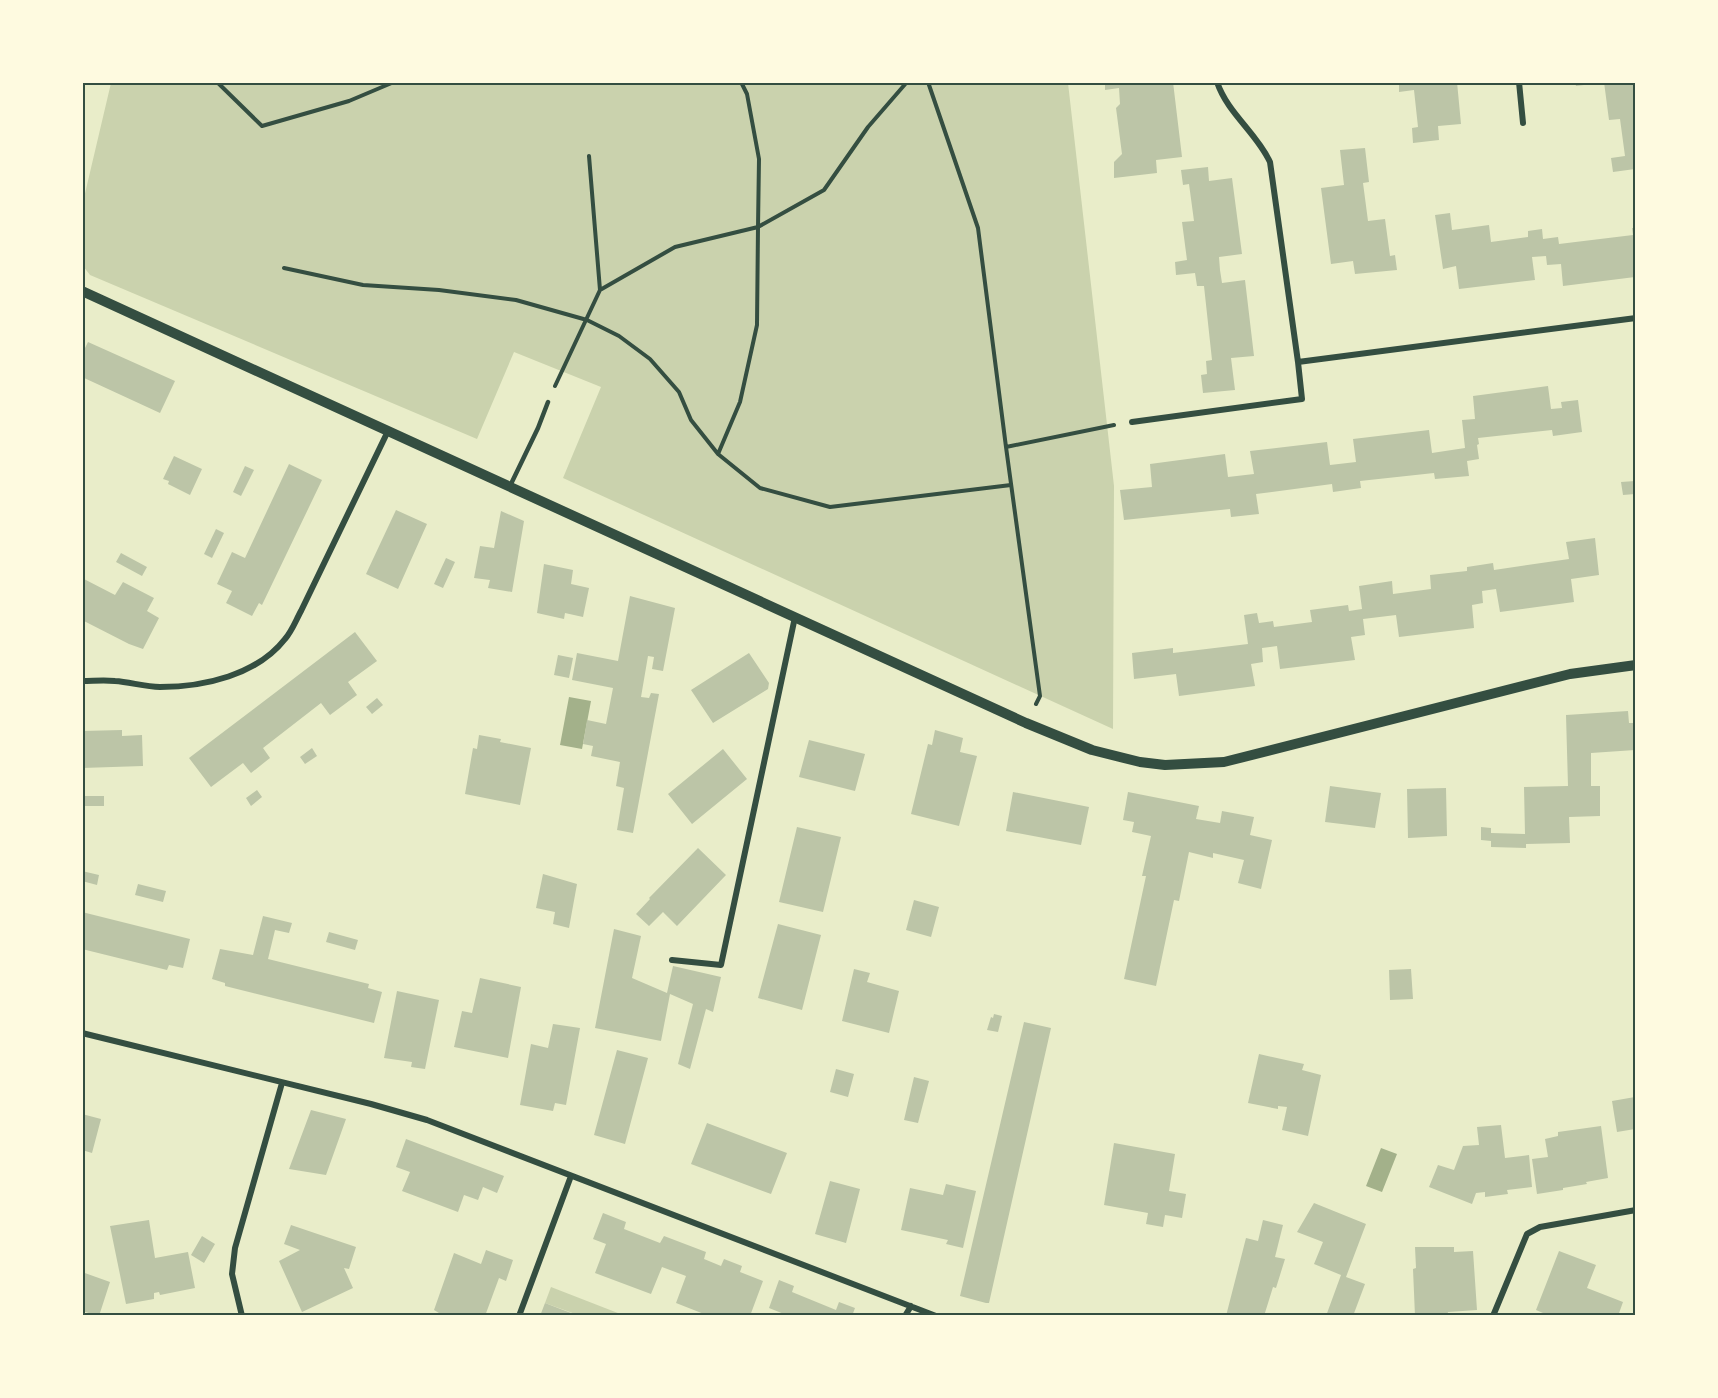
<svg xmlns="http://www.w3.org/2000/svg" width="1718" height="1398" font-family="'Fira Sans',sans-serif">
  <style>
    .green { fill: #cad2ad }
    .water { fill: #a3b18a }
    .building { fill: #bcc5a7 }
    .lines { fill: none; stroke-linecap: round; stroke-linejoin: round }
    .path { stroke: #344e41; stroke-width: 4 }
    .service { stroke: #344e41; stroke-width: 4.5 }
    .minor { stroke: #344e41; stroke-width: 6 }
    .tertiary { stroke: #344e41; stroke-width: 10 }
    .neatline { fill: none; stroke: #344e41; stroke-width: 2 }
  </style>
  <rect width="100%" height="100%" fill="#e9edc9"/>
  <path class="green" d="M 111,83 L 1068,83 L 1114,486 L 1113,729 L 563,478 L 601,387 L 514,352 L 477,439 L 90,275 L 83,266 L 83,202 Z
    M 551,1287 L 623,1315 L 578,1315 L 545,1303 Z"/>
  <path class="water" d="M 569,697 L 591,701 L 582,749 L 560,745 Z
    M 1381,1148 L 1397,1154 L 1382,1192 L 1366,1186 Z"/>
  <path class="building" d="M 1105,82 L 1146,82 L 1146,85 L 1173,82 L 1182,157 L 1156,160 L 1157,173 L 1114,178 L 1114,162 L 1122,154 L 1116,108 L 1120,104 L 1119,88 L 1105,90 Z
    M 1399,82 L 1457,82 L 1461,124 L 1438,126 L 1439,140 L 1413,143 L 1412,128 L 1418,127 L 1414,90 L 1399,92 Z
    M 1575,82 L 1592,82 L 1592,84 L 1576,86 Z
    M 1604,82 L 1635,82 L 1635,169 L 1613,172 L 1611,158 L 1625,156 L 1620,119 L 1609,120 Z
    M 1365,148 L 1369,182 L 1363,183 L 1368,221 L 1385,219 L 1390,256 L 1395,255 L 1397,270 L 1355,274 L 1353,261 L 1331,264 L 1321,188 L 1344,185 L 1340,150 Z
    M 1208,167 L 1209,181 L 1232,178 L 1242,254 L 1219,257 L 1220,270 L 1222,283 L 1245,280 L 1254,356 L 1231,358 L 1235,390 L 1203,393 L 1201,375 L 1207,374 L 1206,361 L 1212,360 L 1204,286 L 1197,286 L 1195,273 L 1176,275 L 1175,262 L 1187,260 L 1182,222 L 1194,221 L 1189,184 L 1183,185 L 1181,170 Z
    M 1450,213 L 1452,230 L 1489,225 L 1491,242 L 1528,237 L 1528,231 L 1542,229 L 1543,239 L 1558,237 L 1559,244 L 1633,235 L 1632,228 L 1635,228 L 1635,277 L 1563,286 L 1561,264 L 1547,265 L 1546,256 L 1532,257 L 1535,280 L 1459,289 L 1456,266 L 1443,269 L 1435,215 Z
    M 88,342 L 175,381 L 160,413 L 82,377 L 82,354 Z
    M 1548,386 L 1551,409 L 1562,408 L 1561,402 L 1578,400 L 1582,432 L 1553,436 L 1552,430 L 1478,438 L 1479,444 L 1477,445 L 1479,459 L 1467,461 L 1469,476 L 1435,479 L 1434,473 L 1360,481 L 1361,488 L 1333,492 L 1332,484 L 1256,494 L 1259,514 L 1231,517 L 1230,509 L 1124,520 L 1120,490 L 1152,487 L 1150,464 L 1225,454 L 1228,477 L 1254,474 L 1250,451 L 1327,442 L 1330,465 L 1356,462 L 1353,439 L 1429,430 L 1432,453 L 1465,448 L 1462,420 L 1475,419 L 1473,396 Z
    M 174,456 L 202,469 L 190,495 L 168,484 L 169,481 L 163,479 Z
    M 289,464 L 322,480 L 262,605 L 259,603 L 252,616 L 226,603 L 232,591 L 217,584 L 232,552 L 245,558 Z
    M 245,466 L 254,470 L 241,496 L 233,492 Z
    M 1635,481 L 1635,494 L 1623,495 L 1621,482 Z
    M 396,510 L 427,524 L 398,589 L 366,574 Z
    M 501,511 L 524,521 L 512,592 L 488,588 L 490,580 L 474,578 L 480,546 L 494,548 Z
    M 216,529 L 224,533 L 212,558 L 204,554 Z
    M 1595,538 L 1599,575 L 1571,579 L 1574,602 L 1500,612 L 1496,589 L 1482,591 L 1483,603 L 1472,605 L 1474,628 L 1399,637 L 1396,615 L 1363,619 L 1365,635 L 1351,637 L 1355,660 L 1280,669 L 1277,646 L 1262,648 L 1263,662 L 1251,664 L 1255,686 L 1179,696 L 1176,674 L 1134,679 L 1132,653 L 1173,648 L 1173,653 L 1248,644 L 1244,615 L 1257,613 L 1259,623 L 1273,621 L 1274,627 L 1312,622 L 1310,610 L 1348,605 L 1349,611 L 1362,609 L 1359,586 L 1392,581 L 1393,594 L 1431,589 L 1430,575 L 1467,571 L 1467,567 L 1493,563 L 1494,570 L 1569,559 L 1566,542 Z
    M 121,553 L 147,567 L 142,576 L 116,562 Z
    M 446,558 L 455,562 L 443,588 L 434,584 Z
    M 544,564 L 573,570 L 571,584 L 589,588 L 583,617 L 565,613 L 564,619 L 537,613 Z
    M 82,578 L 115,595 L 123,582 L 154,598 L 147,611 L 159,618 L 143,649 L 129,644 L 82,620 Z
    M 630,596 L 675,608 L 663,671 L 652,669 L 654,657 L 648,656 L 641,697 L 649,698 L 651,693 L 659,694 L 633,833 L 617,830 L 624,788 L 616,786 L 620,762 L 591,756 L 593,746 L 583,744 L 587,720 L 606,724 L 613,688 L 572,680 L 577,653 L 618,661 Z
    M 355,632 L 377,661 L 348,682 L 357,695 L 330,715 L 321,703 L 263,748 L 270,758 L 251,773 L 243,763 L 211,787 L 189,758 Z
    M 749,653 L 769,683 L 768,689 L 713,723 L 691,690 Z
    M 558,655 L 573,658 L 569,678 L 554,675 Z
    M 377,698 L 383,705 L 372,714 L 366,707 Z
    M 1628,711 L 1629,723 L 1635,723 L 1635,750 L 1591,753 L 1591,786 L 1600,786 L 1600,816 L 1569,817 L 1570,843 L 1526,844 L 1526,848 L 1491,847 L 1491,841 L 1481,840 L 1481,827 L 1491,828 L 1491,833 L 1525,834 L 1524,787 L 1568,786 L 1566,715 Z
    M 122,730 L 122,736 L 142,735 L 143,766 L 82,768 L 82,731 Z
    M 935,730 L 963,738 L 960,752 L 977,756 L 959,826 L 911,814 L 928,744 L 932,745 Z
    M 479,735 L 501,739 L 500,742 L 531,748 L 520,805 L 465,794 L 473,748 L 477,749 Z
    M 809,740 L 865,754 L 855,791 L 799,777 Z
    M 312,748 L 317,756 L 305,764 L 300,757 Z
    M 723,749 L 747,779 L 692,824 L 668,794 Z
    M 1330,786 L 1381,793 L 1375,828 L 1325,822 Z
    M 1446,788 L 1447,836 L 1408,838 L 1407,789 Z
    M 257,790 L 262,797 L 251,806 L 246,798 Z
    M 1013,792 L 1089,807 L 1081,845 L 1006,831 Z
    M 1128,792 L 1199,806 L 1196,819 L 1220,823 L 1222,811 L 1254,817 L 1250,835 L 1272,840 L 1261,889 L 1238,883 L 1244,860 L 1213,853 L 1213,858 L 1189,852 L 1179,901 L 1174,900 L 1156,986 L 1124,979 L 1146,876 L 1142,876 L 1151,836 L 1132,832 L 1134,822 L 1123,820 Z
    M 82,796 L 104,796 L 104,806 L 82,806 Z
    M 797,827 L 841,837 L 823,912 L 779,902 Z
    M 698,848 L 726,875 L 677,926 L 663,912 L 649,926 L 636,914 L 650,899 L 649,898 Z
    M 82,871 L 99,875 L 97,885 L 82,881 Z
    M 543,874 L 577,884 L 569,928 L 553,924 L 555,912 L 536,908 Z
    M 138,884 L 166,891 L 163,902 L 135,895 Z
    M 914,900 L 939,907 L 931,937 L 906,930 Z
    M 82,912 L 190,939 L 183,968 L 169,965 L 167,970 L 82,949 Z
    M 263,916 L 292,923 L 289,933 L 275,930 L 268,959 L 369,984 L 368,988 L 382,992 L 374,1023 L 225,986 L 225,983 L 212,979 L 220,949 L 253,955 Z
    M 778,924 L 821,935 L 802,1010 L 758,998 Z
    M 614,929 L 641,936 L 632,978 L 667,993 L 673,966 L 721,977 L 713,1012 L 706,1009 L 690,1069 L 678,1064 L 693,1004 L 670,994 L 661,1041 L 595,1028 Z
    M 329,932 L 358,940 L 355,950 L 326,942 Z
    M 854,969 L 870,973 L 867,982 L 899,991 L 889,1033 L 842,1021 Z
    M 1411,969 L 1413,999 L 1390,1000 L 1389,970 Z
    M 480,978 L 521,987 L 508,1058 L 454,1047 L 462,1011 L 472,1013 Z
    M 397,991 L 439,1000 L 425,1069 L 411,1067 L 412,1062 L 384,1058 Z
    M 994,1014 L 1002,1016 L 998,1032 L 987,1030 L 991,1017 L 993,1018 Z
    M 1024,1022 L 1051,1028 L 989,1303 L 986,1303 L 960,1296 Z
    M 553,1024 L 580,1028 L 566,1105 L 555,1103 L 553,1111 L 520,1105 L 531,1044 L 548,1048 Z
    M 617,1050 L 648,1058 L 625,1144 L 594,1135 Z
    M 1259,1054 L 1304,1064 L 1302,1070 L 1321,1075 L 1308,1136 L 1282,1130 L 1287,1107 L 1278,1106 L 1278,1109 L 1248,1103 Z
    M 836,1069 L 854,1074 L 848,1097 L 830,1092 Z
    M 914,1077 L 929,1081 L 918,1123 L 904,1120 Z
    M 1635,1097 L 1635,1129 L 1617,1132 L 1612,1101 Z
    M 311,1110 L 346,1119 L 326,1175 L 289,1169 Z
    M 82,1114 L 101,1119 L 92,1153 L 82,1150 Z
    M 707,1123 L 787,1153 L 771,1194 L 691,1164 Z
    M 1501,1125 L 1505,1158 L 1529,1155 L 1532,1187 L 1507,1190 L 1508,1194 L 1485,1197 L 1485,1192 L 1476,1193 L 1472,1204 L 1429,1187 L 1438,1165 L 1454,1170 L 1463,1146 L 1479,1145 L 1477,1127 Z
    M 1601,1126 L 1608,1178 L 1586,1182 L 1587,1184 L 1563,1188 L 1563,1190 L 1537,1194 L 1532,1159 L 1548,1157 L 1545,1139 L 1558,1136 L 1558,1132 Z
    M 406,1139 L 504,1176 L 497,1193 L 483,1187 L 478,1200 L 464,1195 L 458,1212 L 402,1191 L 410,1172 L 396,1167 Z
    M 1114,1143 L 1175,1154 L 1169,1191 L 1186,1194 L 1182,1218 L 1165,1215 L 1163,1227 L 1146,1224 L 1148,1213 L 1104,1205 Z
    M 830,1181 L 860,1189 L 846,1243 L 815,1234 Z
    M 946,1184 L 976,1191 L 963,1248 L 946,1244 L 948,1240 L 901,1230 L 910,1188 L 943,1195 Z
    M 1314,1203 L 1366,1224 L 1346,1277 L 1365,1284 L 1353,1316 L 1326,1316 L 1341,1275 L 1314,1264 L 1323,1242 L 1297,1232 Z
    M 603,1213 L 626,1222 L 624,1229 L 660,1243 L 664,1236 L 706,1252 L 704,1259 L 721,1266 L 724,1259 L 742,1266 L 740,1272 L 763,1281 L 750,1316 L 703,1316 L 704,1314 L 676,1303 L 686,1276 L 662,1267 L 651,1294 L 595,1273 L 606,1244 L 593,1239 Z
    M 149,1220 L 155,1258 L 188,1252 L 195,1288 L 160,1295 L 159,1292 L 154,1293 L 154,1299 L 126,1304 L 110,1226 Z
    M 1263,1220 L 1283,1225 L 1275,1257 L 1285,1259 L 1276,1288 L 1273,1287 L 1264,1316 L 1226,1316 L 1246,1238 L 1258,1241 Z
    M 291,1225 L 356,1247 L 349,1269 L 344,1268 L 353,1288 L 302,1312 L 279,1261 L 300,1250 L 284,1244 Z
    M 202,1236 L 215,1244 L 204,1263 L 191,1255 Z
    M 1415,1247 L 1454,1247 L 1454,1252 L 1473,1251 L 1477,1310 L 1448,1312 L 1447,1316 L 1415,1316 L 1413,1269 L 1416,1268 Z
    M 486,1250 L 513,1260 L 506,1281 L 499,1278 L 485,1316 L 444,1316 L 434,1310 L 454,1253 L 481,1264 Z
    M 1559,1251 L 1596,1265 L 1587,1288 L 1623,1302 L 1618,1316 L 1550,1316 L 1536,1310 Z
    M 82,1272 L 110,1282 L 99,1316 L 82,1311 Z
    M 779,1280 L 794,1286 L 792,1292 L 836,1310 L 839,1302 L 855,1308 L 852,1316 L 784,1316 L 784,1314 L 769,1308 Z
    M 545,1303 L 571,1313 L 570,1316 L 540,1316 Z"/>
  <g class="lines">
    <path class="path" d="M 217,82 L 262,126 L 349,101 L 394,82
      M 741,82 L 747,94 L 759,159 L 758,227 L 824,190 L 868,127 L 907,82
      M 928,82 L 978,228 L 1006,447 L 1040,696 L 1036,704
      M 589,156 L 600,290
      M 284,268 L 363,285 L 439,290 L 516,300 L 587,320 L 619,336 L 650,359 L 679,392 L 691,420 L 718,454
      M 555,386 L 600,290 L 675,247 L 758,227 L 757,325 L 740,402 L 718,454 L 760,488 L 830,507 L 1011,485
      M 1006,447 L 1114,425"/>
    <path class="service" d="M 510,486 L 538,428 L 548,402"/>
    <path class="minor" d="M 1217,82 C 1228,114 1256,132 1270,162 L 1298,362
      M 1519,82 L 1523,123
      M 1132,422 L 1302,399 L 1298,362 L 1636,318
      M 82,681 C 93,681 104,680 115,681 C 130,682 145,687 160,687 C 204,687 257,675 285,639 C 292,631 296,620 301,611 L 388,431
      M 672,960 L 721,965 L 795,617
      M 82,1033 L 371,1104 L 427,1120 L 936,1316
      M 242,1316 L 232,1274 L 235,1248 L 282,1083
      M 519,1316 L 571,1176
      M 905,1316 L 911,1306
      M 1493,1316 L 1527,1234 L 1540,1227 L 1636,1210"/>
    <path class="tertiary" d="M 82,291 L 1026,723 L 1092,750 L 1140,762 L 1165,765 L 1224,762 L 1570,674 L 1636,665"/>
  </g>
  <rect width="1718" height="1398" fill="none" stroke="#fefae0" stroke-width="168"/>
  <rect x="84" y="84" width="1550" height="1230" class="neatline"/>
</svg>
